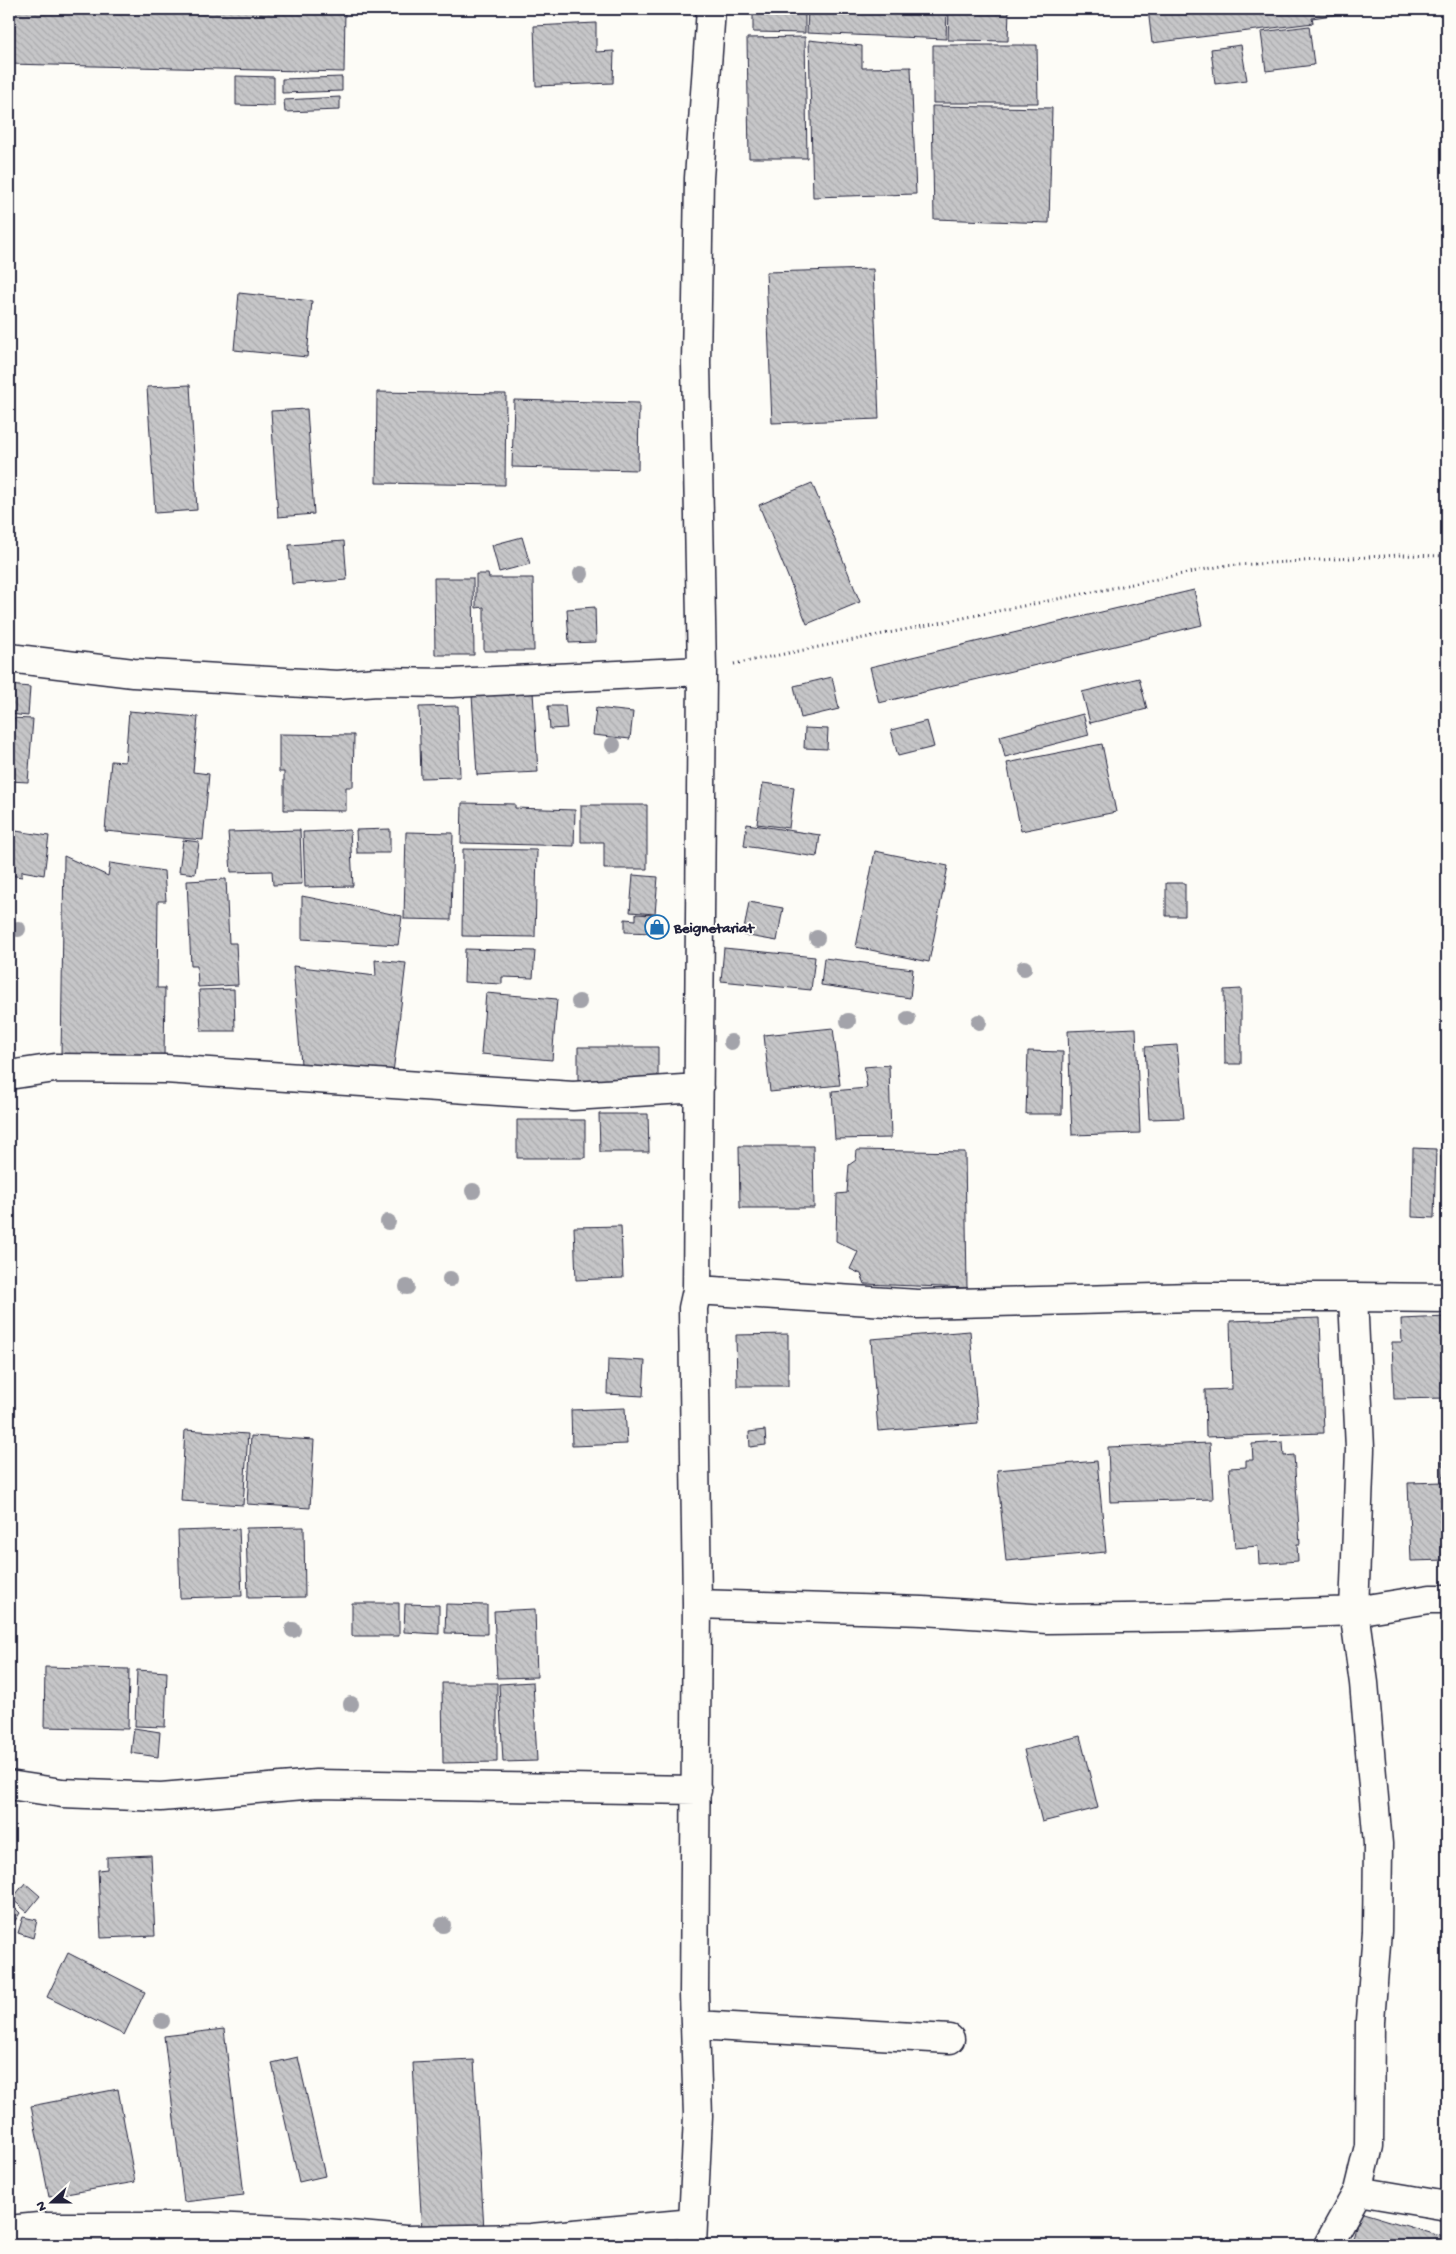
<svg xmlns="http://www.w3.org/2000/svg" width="1456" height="2254" font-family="'Gochi Hand',sans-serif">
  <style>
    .building { fill: url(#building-back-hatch); stroke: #22223b }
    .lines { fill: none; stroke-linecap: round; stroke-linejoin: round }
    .minor-casing { stroke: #22223b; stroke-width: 31 }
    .path { stroke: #22223b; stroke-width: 3; stroke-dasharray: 1 4; stroke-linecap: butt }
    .minor { stroke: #fdfcf7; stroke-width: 28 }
    .tree { fill: #a3a3aa }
    .labels { text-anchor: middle; stroke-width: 4; stroke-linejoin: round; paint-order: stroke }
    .poi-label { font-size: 15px; font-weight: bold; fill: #22223b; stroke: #fdfcf7; text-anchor: start }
  </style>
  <defs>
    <pattern id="building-back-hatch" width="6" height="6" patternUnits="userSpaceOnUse" patternTransform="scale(1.25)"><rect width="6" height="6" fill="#c6c6c8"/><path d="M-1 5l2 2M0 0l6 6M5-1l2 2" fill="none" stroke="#aaaaad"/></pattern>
  </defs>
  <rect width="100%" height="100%" fill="#fdfcf7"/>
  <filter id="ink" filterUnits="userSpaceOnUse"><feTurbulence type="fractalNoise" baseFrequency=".02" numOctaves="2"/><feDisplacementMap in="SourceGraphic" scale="10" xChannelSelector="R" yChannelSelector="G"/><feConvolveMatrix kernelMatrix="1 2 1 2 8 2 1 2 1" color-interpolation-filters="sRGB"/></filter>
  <g filter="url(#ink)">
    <path class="building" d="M 9,9 L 345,9 L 344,72 L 9,64 Z
      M 753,9 L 805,9 L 805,33 L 753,32 Z
      M 808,9 L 947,9 L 946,39 L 807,33 Z
      M 949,9 L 1009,9 L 1008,41 L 948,40 Z
      M 1148,9 L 1338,9 L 1339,14 L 1312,18 L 1313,23 L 1152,43 Z
      M 596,23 L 596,52 L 614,51 L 613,83 L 536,86 L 534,26 Z
      M 1309,26 L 1314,65 L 1266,71 L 1261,32 Z
      M 805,37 L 807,158 L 749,158 L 747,38 Z
      M 809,40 L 862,46 L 862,68 L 911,67 L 916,194 L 813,197 Z
      M 933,45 L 1037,45 L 1038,103 L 933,103 Z
      M 1241,45 L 1247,80 L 1215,84 L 1211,49 Z
      M 236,76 L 274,77 L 274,106 L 236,105 Z
      M 342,77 L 342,91 L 282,93 L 282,79 Z
      M 340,97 L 340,110 L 285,112 L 284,100 Z
      M 932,106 L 1052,108 L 1049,223 L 934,219 Z
      M 873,269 L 879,419 L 772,423 L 766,272 Z
      M 239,293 L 312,301 L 307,357 L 234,350 Z
      M 190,385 L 197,510 L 155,513 L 147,387 Z
      M 377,392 L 506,394 L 505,485 L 376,483 Z
      M 514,400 L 639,403 L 638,470 L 512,467 Z
      M 307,409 L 314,514 L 278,517 L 271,411 Z
      M 812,483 L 860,602 L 807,624 L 759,505 Z
      M 522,537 L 530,564 L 499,572 L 492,545 Z
      M 344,541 L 347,580 L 292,584 L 289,545 Z
      M 476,574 L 488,574 L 489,578 L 533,578 L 534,651 L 484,651 L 484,607 L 476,608 Z
      M 434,578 L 473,578 L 474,655 L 435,655 Z
      M 1194,590 L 1202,625 L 879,703 L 870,667 Z
      M 595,607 L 596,642 L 569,643 L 567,609 Z
      M 832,677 L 839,709 L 801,718 L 794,686 Z
      M 1139,678 L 1147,709 L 1090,723 L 1082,692 Z
      M 9,685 L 30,687 L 28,716 L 9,714 Z
      M 533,692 L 538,772 L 477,775 L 472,695 Z
      M 458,706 L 460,777 L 421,778 L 419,707 Z
      M 548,706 L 565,706 L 567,728 L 550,729 Z
      M 596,708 L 633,712 L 630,739 L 593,735 Z
      M 129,711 L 198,717 L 193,772 L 209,774 L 203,840 L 105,831 L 111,761 L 125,762 Z
      M 1083,714 L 1089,735 L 1005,757 L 1000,736 Z
      M 9,718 L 33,719 L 28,782 L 9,781 Z
      M 927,721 L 934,747 L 898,756 L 891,730 Z
      M 805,728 L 828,729 L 827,749 L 804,748 Z
      M 279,734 L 354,735 L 353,787 L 346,787 L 346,811 L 284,810 L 284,772 L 279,772 Z
      M 1102,744 L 1116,812 L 1021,831 L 1007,763 Z
      M 763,783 L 794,787 L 789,828 L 757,824 Z
      M 462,803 L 515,804 L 515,808 L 575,810 L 574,846 L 461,843 Z
      M 581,805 L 647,805 L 647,869 L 604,869 L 604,842 L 581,842 Z
      M 747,824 L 820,835 L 817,857 L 744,846 Z
      M 390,829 L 390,853 L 357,853 L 356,830 Z
      M 9,830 L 49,836 L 44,875 L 22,871 L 22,877 L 9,875 Z
      M 300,830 L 302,884 L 273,885 L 272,871 L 231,872 L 228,832 Z
      M 350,830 L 353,886 L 305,887 L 303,832 Z
      M 406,832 L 453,833 L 451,920 L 404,919 Z
      M 183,840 L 199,842 L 195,874 L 179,872 Z
      M 463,849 L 537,850 L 535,937 L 462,936 Z
      M 875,851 L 948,866 L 929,962 L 856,947 Z
      M 64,856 L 108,876 L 110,863 L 164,871 L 166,901 L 158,901 L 157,988 L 165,988 L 164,1057 L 61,1055 Z
      M 633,875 L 658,877 L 655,914 L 630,912 Z
      M 226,879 L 229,943 L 236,943 L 238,985 L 198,987 L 197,966 L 191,966 L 187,881 Z
      M 1166,883 L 1185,883 L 1185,916 L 1166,916 Z
      M 302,896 L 402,916 L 398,945 L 302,939 Z
      M 749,902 L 783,908 L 777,941 L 743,935 Z
      M 636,914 L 655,915 L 655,933 L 625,932 L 625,919 L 636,920 Z
      M 724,948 L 815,957 L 811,990 L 721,981 Z
      M 465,949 L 535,951 L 533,978 L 502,977 L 502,984 L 464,982 Z
      M 824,958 L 913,969 L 910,998 L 821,985 Z
      M 375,960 L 406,963 L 393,1073 L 301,1064 L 293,966 L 376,976 Z
      M 234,989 L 235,1031 L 201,1031 L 199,990 Z
      M 1241,989 L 1241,1064 L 1225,1064 L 1224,990 Z
      M 486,993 L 557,999 L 552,1060 L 481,1054 Z
      M 833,1028 L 840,1085 L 770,1092 L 764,1035 Z
      M 1136,1028 L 1140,1133 L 1072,1135 L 1068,1031 Z
      M 1177,1045 L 1184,1118 L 1149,1119 L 1145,1047 Z
      M 578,1047 L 658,1047 L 658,1092 L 578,1092 Z
      M 1028,1051 L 1063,1052 L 1062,1114 L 1026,1114 Z
      M 889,1065 L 891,1138 L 835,1139 L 832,1091 L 867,1088 L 864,1067 Z
      M 599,1114 L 648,1114 L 649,1152 L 600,1152 Z
      M 517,1120 L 585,1120 L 585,1158 L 517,1158 Z
      M 739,1146 L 813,1146 L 814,1208 L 740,1208 Z
      M 1413,1148 L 1436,1149 L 1434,1218 L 1412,1217 Z
      M 857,1150 L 965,1152 L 967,1288 L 865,1284 L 861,1274 L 850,1269 L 858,1252 L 836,1241 L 837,1194 L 847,1193 L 849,1165 L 856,1160 Z
      M 1441,1156 L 1447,1156 L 1447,1219 L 1442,1219 Z
      M 621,1226 L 623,1278 L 576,1280 L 574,1227 Z
      M 1447,1317 L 1447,1398 L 1394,1399 L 1392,1342 L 1402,1342 L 1401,1319 Z
      M 1320,1318 L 1324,1433 L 1206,1437 L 1205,1390 L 1232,1389 L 1230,1321 Z
      M 970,1331 L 978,1423 L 878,1431 L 871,1339 Z
      M 788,1334 L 788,1386 L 737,1386 L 736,1335 Z
      M 608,1359 L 645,1361 L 643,1396 L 607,1394 Z
      M 625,1408 L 627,1444 L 572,1446 L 571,1410 Z
      M 185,1430 L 248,1434 L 243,1505 L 181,1501 Z
      M 765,1430 L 766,1445 L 750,1447 L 749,1432 Z
      M 251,1436 L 314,1440 L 310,1508 L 247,1504 Z
      M 1283,1442 L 1284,1456 L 1294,1455 L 1300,1544 L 1297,1544 L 1298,1561 L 1259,1564 L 1258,1546 L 1235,1548 L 1229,1468 L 1246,1467 L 1246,1460 L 1253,1460 L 1252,1444 Z
      M 1210,1443 L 1213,1499 L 1110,1502 L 1108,1447 Z
      M 1097,1461 L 1106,1552 L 1006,1561 L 997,1470 Z
      M 1442,1461 L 1447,1461 L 1447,1560 L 1411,1561 L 1408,1483 L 1443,1482 Z
      M 304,1527 L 305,1597 L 248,1598 L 246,1528 Z
      M 239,1529 L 242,1596 L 180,1598 L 178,1531 Z
      M 352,1603 L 399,1603 L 399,1636 L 352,1636 Z
      M 405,1604 L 439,1605 L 439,1634 L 404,1632 Z
      M 446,1604 L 487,1605 L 487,1634 L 445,1633 Z
      M 535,1609 L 537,1677 L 497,1678 L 494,1611 Z
      M 45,1667 L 129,1669 L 128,1729 L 44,1727 Z
      M 137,1670 L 167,1672 L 165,1727 L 135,1726 Z
      M 533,1682 L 537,1761 L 503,1762 L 499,1684 Z
      M 442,1683 L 497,1683 L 497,1762 L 443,1763 Z
      M 134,1728 L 160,1732 L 158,1757 L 131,1753 Z
      M 1080,1736 L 1098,1808 L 1042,1822 L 1024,1750 Z
      M 151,1855 L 155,1936 L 101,1938 L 98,1870 L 107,1869 L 107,1857 Z
      M 9,1881 L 15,1887 L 9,1894 Z
      M 25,1883 L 40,1896 L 27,1912 L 12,1899 Z
      M 9,1902 L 20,1913 L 9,1930 Z
      M 23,1917 L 37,1920 L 33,1938 L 18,1933 Z
      M 68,1953 L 145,1992 L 124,2035 L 47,1997 Z
      M 224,2029 L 244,2195 L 184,2202 L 164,2036 Z
      M 298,2057 L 325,2176 L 299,2182 L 272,2063 Z
      M 474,2060 L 484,2230 L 422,2233 L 413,2063 Z
      M 118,2089 L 135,2182 L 49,2197 L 31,2106 Z
      M 1360,2212 L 1447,2238 L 1447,2245 L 1351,2245 Z"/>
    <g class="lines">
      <g class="minor-casing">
        <path id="minor" d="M 9,658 L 133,673 L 337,685 L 377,682 L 452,683 L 702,671
          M 9,1075 L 55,1068 L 165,1069 L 573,1096 L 699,1088
          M 697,1290 L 918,1304 L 1194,1297 L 1353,1297
          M 697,1604 L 923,1611 L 1047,1619 L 1199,1617 L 1354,1611 L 1430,1599 L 1447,1599
          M 9,1785 L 62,1793 L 161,1797 L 316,1784 L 697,1790
          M 695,2025 L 950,2039
          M 1358,2191 L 1447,2206
          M 9,2230 L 39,2227 L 211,2227 L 304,2231 L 405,2240 L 531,2238 L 693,2223
          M 692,2245 L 698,2116 L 694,1994 L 697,1604 L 693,1308 L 697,1290 L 702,671 L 696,363 L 699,178 L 711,9
          M 1328,2245 L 1358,2191 L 1369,2146 L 1370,2021 L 1377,1931 L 1378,1844 L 1364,1683 L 1354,1611 L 1360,1449 L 1353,1297 L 1447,1298"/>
      </g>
      <path class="path" d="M 734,664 L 1222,566 L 1400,555 L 1447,556"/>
      <use href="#minor" class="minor"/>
    </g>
    <g class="tree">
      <circle cx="581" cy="574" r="8"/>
      <circle cx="613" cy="745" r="8"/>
      <circle cx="18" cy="929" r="8"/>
      <circle cx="817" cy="938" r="8"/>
      <circle cx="1024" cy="968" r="8"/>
      <circle cx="579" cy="1002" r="8"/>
      <circle cx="908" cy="1019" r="8"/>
      <circle cx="848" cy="1021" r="8"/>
      <circle cx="979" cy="1022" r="8"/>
      <circle cx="731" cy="1042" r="8"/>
      <circle cx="473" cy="1191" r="8"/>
      <circle cx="388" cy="1222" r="8"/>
      <circle cx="450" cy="1279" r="8"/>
      <circle cx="407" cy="1287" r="8"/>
      <circle cx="293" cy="1630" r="8"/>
      <circle cx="351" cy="1704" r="8"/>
      <circle cx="443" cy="1925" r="8"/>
      <circle cx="162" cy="2021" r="8"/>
    </g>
  </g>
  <defs>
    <g id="shop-ring" transform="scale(1.25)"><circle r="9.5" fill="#fdfcf7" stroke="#1f6fb2" stroke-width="1.5"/><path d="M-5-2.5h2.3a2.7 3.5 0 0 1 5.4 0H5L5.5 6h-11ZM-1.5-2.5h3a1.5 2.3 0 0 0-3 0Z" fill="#1f6fb2"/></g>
  </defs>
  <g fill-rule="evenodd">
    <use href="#shop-ring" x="657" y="927"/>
  </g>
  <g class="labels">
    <g class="poi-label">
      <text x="674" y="932">Beignetariat</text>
    </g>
  </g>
  <rect width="1456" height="2254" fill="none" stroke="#fdfcf7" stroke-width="30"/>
  <rect x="15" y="15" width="1426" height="2224" fill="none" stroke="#22223b" stroke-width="2" filter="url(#ink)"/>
  <g transform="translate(52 2202) rotate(249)" stroke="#fdfcf7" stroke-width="4" paint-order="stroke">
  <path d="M0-4L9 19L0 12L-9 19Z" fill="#22223b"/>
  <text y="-8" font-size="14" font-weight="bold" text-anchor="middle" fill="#22223b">N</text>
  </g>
</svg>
